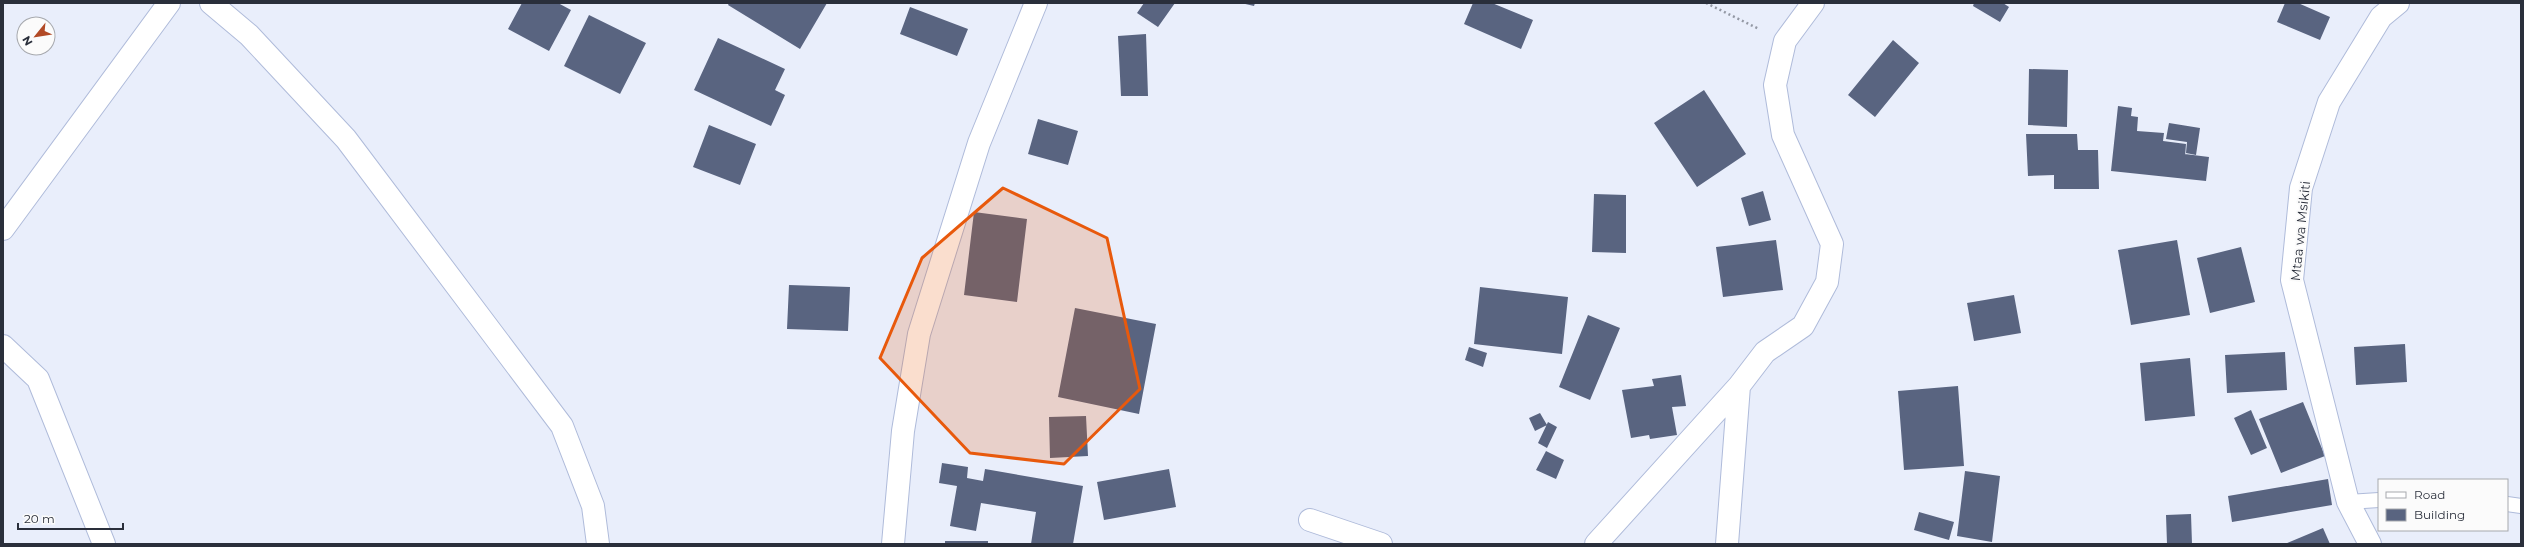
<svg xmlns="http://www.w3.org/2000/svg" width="2524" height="547" font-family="Montserrat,sans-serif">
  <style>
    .building { fill: #596480 }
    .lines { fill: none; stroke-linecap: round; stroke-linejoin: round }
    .lane-casing { stroke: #afbbda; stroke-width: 16 }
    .street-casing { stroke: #afbbda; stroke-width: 24 }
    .path { stroke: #9398a4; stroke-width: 2.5; stroke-dasharray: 2 3; stroke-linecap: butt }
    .lane { stroke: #fff; stroke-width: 14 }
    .street { stroke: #fff; stroke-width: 22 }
    .marked { fill: #e8590c; fill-opacity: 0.2; stroke: #e8590c; stroke-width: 3; stroke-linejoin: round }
    .labels { text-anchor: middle; stroke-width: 4; stroke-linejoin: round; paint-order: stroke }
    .street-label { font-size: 13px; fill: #2a2f3b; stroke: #fbfbfb }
  </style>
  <rect width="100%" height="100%" fill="#e9eefb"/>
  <path class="building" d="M 522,3 L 558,3 L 571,10 L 549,51 L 508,29 Z
    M 729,3 L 827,3 L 800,49 L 728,5 Z
    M 1144,3 L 1175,3 L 1158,27 L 1137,13 Z
    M 1241,3 L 1255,3 L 1254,6 Z
    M 1473,3 L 1492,3 L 1533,20 L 1521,49 L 1464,24 Z
    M 1974,3 L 2003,3 L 2009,7 L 2000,22 L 1973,6 Z
    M 2285,3 L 2298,3 L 2330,17 L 2320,40 L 2277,22 Z
    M 910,7 L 968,29 L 957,56 L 900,34 Z
    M 589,15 L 646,43 L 620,94 L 564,66 Z
    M 1146,34 L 1148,96 L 1121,96 L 1118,36 Z
    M 718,38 L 785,69 L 775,90 L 785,95 L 771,126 L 694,90 Z
    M 1893,40 L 1919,63 L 1875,117 L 1848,95 Z
    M 2029,69 L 2068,70 L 2067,127 L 2028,125 Z
    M 1704,90 L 1746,154 L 1697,187 L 1654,123 Z
    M 2118,106 L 2132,108 L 2131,116 L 2138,117 L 2137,131 L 2164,133 L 2163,141 L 2186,144 L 2185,157 L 2185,154 L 2209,157 L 2206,181 L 2111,171 Z
    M 1038,119 L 1078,131 L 1068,165 L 1028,154 Z
    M 2169,123 L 2200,128 L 2196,155 L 2186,153 L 2187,142 L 2166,139 Z
    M 709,125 L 756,144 L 740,185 L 693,167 Z
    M 2026,134 L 2077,134 L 2078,150 L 2098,150 L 2099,189 L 2054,189 L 2054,175 L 2028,176 Z
    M 1763,191 L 1771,220 L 1749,226 L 1741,198 Z
    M 1594,194 L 1626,195 L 1626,253 L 1592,252 Z
    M 974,212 L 1027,219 L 1017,302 L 964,295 Z
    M 1776,240 L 1783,290 L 1723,297 L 1716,247 Z
    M 2177,240 L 2190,315 L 2131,325 L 2118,250 Z
    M 2241,247 L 2255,302 L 2210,313 L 2197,258 Z
    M 789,285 L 850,287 L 848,331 L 787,329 Z
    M 1480,287 L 1568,297 L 1562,354 L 1474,344 Z
    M 2014,295 L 2021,333 L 1974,341 L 1967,303 Z
    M 1075,308 L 1156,324 L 1139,414 L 1058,397 Z
    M 1588,315 L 1620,328 L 1590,400 L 1559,387 Z
    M 2405,344 L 2407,382 L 2356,385 L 2354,347 Z
    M 1469,347 L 1487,353 L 1483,367 L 1465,360 Z
    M 2285,352 L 2287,390 L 2227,393 L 2225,355 Z
    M 2190,358 L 2195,416 L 2145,421 L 2140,363 Z
    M 1681,375 L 1686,406 L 1672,407 L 1677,435 L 1650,439 L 1649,435 L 1631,438 L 1622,390 L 1654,386 L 1652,379 Z
    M 1958,386 L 1964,466 L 1904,470 L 1898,391 Z
    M 2303,402 L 2325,456 L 2281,473 L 2259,419 Z
    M 2251,410 L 2267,448 L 2251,455 L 2234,418 Z
    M 1540,413 L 1547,425 L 1535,431 L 1529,418 Z
    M 1086,416 L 1088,456 L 1050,458 L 1049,417 Z
    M 1548,422 L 1557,427 L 1547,448 L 1538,443 Z
    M 1546,451 L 1564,460 L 1556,479 L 1536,470 Z
    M 942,463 L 968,467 L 967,478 L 983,481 L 985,469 L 1083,486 L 1073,544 L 1031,544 L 1036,512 L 981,503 L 976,531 L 950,526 L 957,486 L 939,483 Z
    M 1169,469 L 1176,507 L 1104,520 L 1097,482 Z
    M 1965,471 L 2000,476 L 1992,542 L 1957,536 Z
    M 2328,479 L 2332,505 L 2232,522 L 2228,496 Z
    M 1919,512 L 1954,522 L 1949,540 L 1914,530 Z
    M 2191,514 L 2192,544 L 2167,544 L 2166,515 Z
    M 2323,528 L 2330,544 L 2285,544 Z
    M 945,541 L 988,541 L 988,544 L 945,544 Z"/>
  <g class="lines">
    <g class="lane-casing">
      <path id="lane" d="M 2348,502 L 2379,500
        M 2507,504 L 2521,506"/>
    </g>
    <g class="street-casing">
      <path id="street" d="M 211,3 L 249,35 L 346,139 L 562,426 L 593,506 L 598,544
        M 3,229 L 169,3
        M 3,346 L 38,379 L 104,544
        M 1310,520 L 1381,544
        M 893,544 L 903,431 L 919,334 L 979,143 L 1036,3
        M 1596,544 L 1739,386
        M 1727,544 L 1739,386 L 1765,352 L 1803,326 L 1827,282 L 1832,244 L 1783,135 L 1775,85 L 1785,41 L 1813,3
        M 2370,544 L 2348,502 L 2292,280 L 2301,188 L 2329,102 L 2381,17 L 2398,3"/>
    </g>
    <path class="path" d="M 1706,3 L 1759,29"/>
    <use href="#lane" class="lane"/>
    <use href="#street" class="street"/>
  </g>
  <path class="marked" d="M 1003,188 L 1107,238 L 1140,389 L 1064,464 L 970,453 L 880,358 L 922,258 Z"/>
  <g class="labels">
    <g class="street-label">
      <text transform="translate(2300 231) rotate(-84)" y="5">Mtaa wa Msikiti</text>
    </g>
  </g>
  <rect width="2524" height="547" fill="none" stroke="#2a2f3b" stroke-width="8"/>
  <rect x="2378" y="479" width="130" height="52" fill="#fbfbfb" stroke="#a7a9ae"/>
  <rect x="2386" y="492" width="20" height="6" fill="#ffffff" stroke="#a7a9ae"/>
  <text x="2414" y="499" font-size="12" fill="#2a2f3b">Road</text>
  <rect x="2386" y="509" width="20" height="12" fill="#596480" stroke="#a7a9ae"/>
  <text x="2414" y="519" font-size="12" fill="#2a2f3b">Building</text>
  <g transform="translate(36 36) rotate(240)"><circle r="19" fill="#fbfbfb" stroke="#a7a9ae"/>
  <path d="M0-3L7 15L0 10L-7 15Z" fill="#b24a26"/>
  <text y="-6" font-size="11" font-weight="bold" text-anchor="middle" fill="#2a2f3b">N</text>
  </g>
  <path d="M18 523v6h105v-6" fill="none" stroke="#2a2f3b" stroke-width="2"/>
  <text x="24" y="523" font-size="12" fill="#2a2f3b" stroke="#fbfbfb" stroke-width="3" paint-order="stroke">20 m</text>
</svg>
